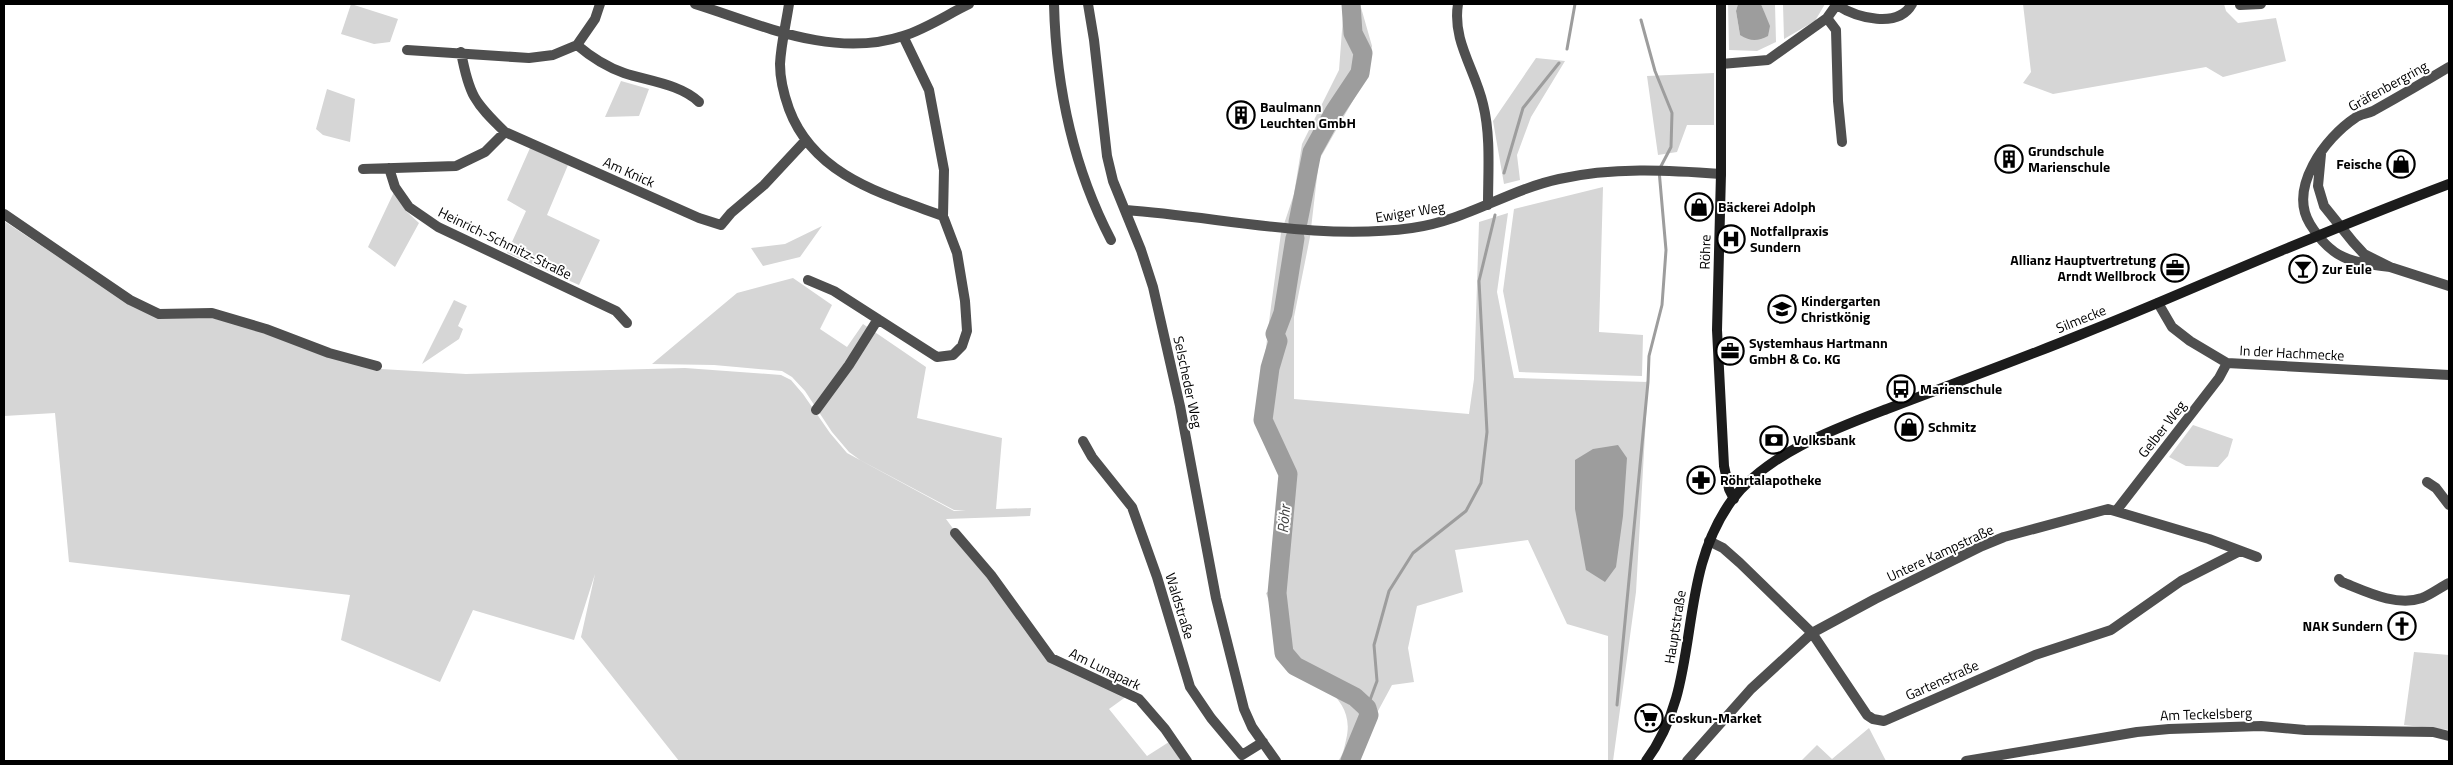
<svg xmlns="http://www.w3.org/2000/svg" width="2453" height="765" font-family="'Titillium Web',sans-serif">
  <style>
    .green { fill: #d6d6d6 }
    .water { fill: #9d9d9d }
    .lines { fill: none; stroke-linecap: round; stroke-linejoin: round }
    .stream { stroke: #9d9d9d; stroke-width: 3 }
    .river { stroke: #9d9d9d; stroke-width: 19 }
    .street { stroke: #4f4f4f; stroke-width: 10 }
    .secondary { stroke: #1c1c1c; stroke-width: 10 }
    .labels { text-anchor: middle; stroke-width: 4; stroke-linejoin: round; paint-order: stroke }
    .street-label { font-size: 14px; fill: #000; stroke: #fff }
    .poi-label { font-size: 14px; font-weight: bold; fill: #000; stroke: #fff; text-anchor: start }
    .water-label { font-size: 15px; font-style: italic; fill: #3e3e3e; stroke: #fff }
  </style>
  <rect width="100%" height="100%" fill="#fff"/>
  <path class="green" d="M 351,4 L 398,19 L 390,42 L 374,44 L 341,34 Z
    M 1344,4 L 1360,4 L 1372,46 L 1367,76 L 1319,160 L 1310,237 L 1294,317 L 1294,399 L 1469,414 L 1474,379 L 1479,222 L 1508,213 L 1497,292 L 1514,378 L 1648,382 L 1636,592 L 1613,761 L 1608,761 L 1608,636 L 1567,624 L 1528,540 L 1455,550 L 1463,592 L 1417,606 L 1408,648 L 1414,682 L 1392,685 L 1351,761 L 1338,761 C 1343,755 1344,749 1346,740 C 1357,697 1314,683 1291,657 C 1282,648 1271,606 1266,593 L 1274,588 L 1282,475 L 1257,423 L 1270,314 L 1281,233 L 1294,194 L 1302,144 L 1339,70 Z
    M 1728,4 L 1738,4 L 1736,11 L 1740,35 L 1764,12 L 1761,4 L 1775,4 L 1776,42 L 1757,51 L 1729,50 Z
    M 1783,4 L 1825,4 L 1815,21 L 1784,39 Z
    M 2023,4 L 2224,4 L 2226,11 L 2238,23 L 2276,18 L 2286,61 L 2223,77 L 2206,67 L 2053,94 L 2023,83 L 2031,72 Z
    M 1536,58 L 1565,61 L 1531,117 L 1517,155 L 1520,180 L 1504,184 L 1493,121 Z
    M 1714,73 L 1714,125 L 1687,125 L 1677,152 L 1658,155 L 1647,76 Z
    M 621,81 L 649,89 L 639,116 L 605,117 Z
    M 327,89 L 355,99 L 350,142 L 323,135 L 316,129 Z
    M 530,148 L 568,165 L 547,215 L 600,240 L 579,285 L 507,253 L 526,211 L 507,200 Z
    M 1603,187 L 1599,332 L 1643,335 L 1642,376 L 1519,372 L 1503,291 L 1514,209 Z
    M 394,192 L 406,211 L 419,223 L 395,267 L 368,247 Z
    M 4,221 L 129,304 L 212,318 L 265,331 L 331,357 L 381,369 L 466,374 L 685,368 L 781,375 L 791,380 L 803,394 L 830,433 L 847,453 L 954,511 L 966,510 L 954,510 L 860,460 L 849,452 L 832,432 L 805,391 L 792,377 L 782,371 L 714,365 L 652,364 L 737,293 L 793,278 L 832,305 L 820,329 L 847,347 L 863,324 L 926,367 L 917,418 L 1002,438 L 996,509 L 1031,508 L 1030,516 L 946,519 L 1048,658 L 1127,696 L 1109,709 L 1147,756 L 1169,742 L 1181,761 L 679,761 L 581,637 L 595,574 L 574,640 L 473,610 L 440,682 L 341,640 L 350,595 L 69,562 L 55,413 L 4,416 Z
    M 822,226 L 800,257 L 763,266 L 751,248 L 785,244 Z
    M 454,300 L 467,306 L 458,326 L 463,329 L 459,339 L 422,364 Z
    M 2193,425 L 2233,439 L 2228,456 L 2218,467 L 2186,466 L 2169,457 Z
    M 2414,652 L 2449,655 L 2449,730 L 2404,725 Z
    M 1869,728 L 1886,761 L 1801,761 L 1817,745 L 1832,759 Z"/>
  <path class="water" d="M 1738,4 L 1761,4 L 1770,26 L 1768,36 C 1758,41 1751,42 1740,35 L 1736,11 Z
    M 1618,445 L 1627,458 L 1623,516 L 1616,567 L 1605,582 L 1586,570 L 1575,509 L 1575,460 L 1593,449 Z"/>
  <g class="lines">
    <path class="stream" d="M 1567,49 L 1575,4
      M 1504,173 L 1523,108 L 1559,63
      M 1617,705 L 1648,382 L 1649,356 L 1662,305 L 1666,250 L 1659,170 L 1671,147 L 1672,113 L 1655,71 L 1641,20
      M 1367,708 L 1377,681 L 1374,645 L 1389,591 L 1413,553 L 1466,511 L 1481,483 L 1487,432 L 1479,281 L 1495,215"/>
    <path class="river" d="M 1298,222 L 1312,152 L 1334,112 L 1360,73 L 1363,53 L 1353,33 L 1351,4
      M 1295,238 L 1283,313 L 1275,334 L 1278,341 L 1270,368 L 1263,420 L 1288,474 L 1277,593 L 1284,653 L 1295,666 L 1355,697 L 1367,708 L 1369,715 L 1350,761"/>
    <path class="street" d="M 695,4 C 762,25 833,59 903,36 C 926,29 948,14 969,4
      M 789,4 C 786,24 781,44 780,64 C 780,80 784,95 789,109 C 814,176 883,194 943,216
      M 1054,4 C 1056,86 1073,167 1111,240
      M 1088,4 L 1094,40 L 1107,156 L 1113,181 L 1141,250 L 1153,287 L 1180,406 L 1216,598 L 1244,709 L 1252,727 L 1276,761
      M 1458,4 C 1452,41 1475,69 1483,104 C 1491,136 1488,172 1488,205
      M 1837,5 C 1857,18 1898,29 1912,4
      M 2240,5 L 2261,4
      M 1827,18 L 1836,30 L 1838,101 L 1842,142
      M 577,45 C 591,57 607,67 624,73 C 648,81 680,84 699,102
      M 407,50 L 529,58 L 553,55 L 577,45 L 595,19 L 600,4
      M 461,52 C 469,95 474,102 505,132 L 699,218 L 721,225 L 731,213 L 764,185 L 805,141
      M 1721,64 L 1768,60 L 1827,18 L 1837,4
      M 2321,154 L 2318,186 L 2324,206 L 2353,242 L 2364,254 L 2390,267 L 2449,286
      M 389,168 L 395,187 L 409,207 L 438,227 L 616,311 L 627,323
      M 363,169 L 456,166 L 485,152 L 505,132
      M 1126,210 C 1221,217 1317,241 1412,228 C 1465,221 1508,190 1559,179 C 1612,167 1668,170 1721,174
      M 4,214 L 130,300 L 159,314 L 212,313 L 266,329 L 329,353 L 377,366
      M 2390,267 C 2351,262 2332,260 2310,224 C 2288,188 2325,138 2355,118 C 2360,114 2367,114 2373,111 C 2398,97 2424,82 2449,67
      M 808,280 L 834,291 L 937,357 L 953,355 L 962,346 L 967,331 L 965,301 L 957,253 L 943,216 L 944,170 L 929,90 L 903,36
      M 2158,303 L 2172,327 L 2190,341 L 2227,363 L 2449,375
      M 816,410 L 849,365 L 878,319
      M 1083,441 L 1092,457 L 1132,507 L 1157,577 L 1190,687 L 1211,718 L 1242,755 L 1263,742
      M 2427,482 L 2436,488 L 2449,505
      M 2116,511 L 2219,378 L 2227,363
      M 955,533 L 991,575 L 1051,658 L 1139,699 L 1165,729 L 1187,761
      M 1709,541 L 1723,548 L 1740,563 L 1812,633 L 1867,715 L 1873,719 L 1884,721 L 2035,655 L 2111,630 L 2181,581 L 2240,551
      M 2339,579 L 2342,582 C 2365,591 2396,607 2422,598 C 2430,595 2441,587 2449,583
      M 1687,761 L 1751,689 L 1812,633 L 1875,599 L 1982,546 L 2004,537 L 2108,509 L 2209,539 L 2257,557
      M 1966,761 L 2137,732 L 2169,729 L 2261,726 L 2305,730 L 2433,732 L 2449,736"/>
    <path class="secondary" d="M 1721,4 L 1721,174 L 1717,330 L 1724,466 L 1729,489 L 1734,499
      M 1646,761 C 1705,682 1673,581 1732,500 C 1768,453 1834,429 1887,409 C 1952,384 2018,360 2082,334 C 2161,303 2237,268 2315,237 C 2359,219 2404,201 2449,184"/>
  </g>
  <defs>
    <g id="building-ring" transform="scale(1.4375)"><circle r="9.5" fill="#fff" stroke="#000" stroke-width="1.5"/><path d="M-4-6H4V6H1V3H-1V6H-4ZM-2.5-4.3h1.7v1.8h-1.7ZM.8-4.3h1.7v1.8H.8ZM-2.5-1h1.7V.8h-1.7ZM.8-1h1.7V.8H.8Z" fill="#000"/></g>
    <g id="shop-ring" transform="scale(1.4375)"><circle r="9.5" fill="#fff" stroke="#000" stroke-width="1.5"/><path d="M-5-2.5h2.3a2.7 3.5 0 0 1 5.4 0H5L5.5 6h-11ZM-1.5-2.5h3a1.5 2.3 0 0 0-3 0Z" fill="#000"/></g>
    <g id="hospital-ring" transform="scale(1.4375)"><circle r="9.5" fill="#fff" stroke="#000" stroke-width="1.5"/><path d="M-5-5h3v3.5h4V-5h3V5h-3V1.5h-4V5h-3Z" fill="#000"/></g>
    <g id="office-ring" transform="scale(1.4375)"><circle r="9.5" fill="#fff" stroke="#000" stroke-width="1.5"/><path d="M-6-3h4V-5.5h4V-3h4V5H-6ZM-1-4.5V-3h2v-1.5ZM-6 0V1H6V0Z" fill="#000"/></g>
    <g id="bar-ring" transform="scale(1.4375)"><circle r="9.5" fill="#fff" stroke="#000" stroke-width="1.5"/><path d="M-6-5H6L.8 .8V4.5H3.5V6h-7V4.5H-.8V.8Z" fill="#000"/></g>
    <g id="school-ring" transform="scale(1.4375)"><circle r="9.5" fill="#fff" stroke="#000" stroke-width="1.5"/><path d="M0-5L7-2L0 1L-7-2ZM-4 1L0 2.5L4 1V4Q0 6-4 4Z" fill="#000"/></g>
    <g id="bus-ring" transform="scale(1.4375)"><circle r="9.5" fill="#fff" stroke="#000" stroke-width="1.5"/><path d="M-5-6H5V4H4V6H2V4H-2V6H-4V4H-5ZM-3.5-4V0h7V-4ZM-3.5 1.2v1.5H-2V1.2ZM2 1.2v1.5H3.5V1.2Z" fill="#000"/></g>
    <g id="bank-ring" transform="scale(1.4375)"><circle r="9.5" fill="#fff" stroke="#000" stroke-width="1.5"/><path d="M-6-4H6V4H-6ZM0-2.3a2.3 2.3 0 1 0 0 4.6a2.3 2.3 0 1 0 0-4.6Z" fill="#000"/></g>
    <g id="pharmacy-ring" transform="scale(1.4375)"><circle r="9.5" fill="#fff" stroke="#000" stroke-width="1.5"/><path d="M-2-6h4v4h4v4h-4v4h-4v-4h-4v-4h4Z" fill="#000"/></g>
    <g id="church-ring" transform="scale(1.4375)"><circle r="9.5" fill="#fff" stroke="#000" stroke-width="1.5"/><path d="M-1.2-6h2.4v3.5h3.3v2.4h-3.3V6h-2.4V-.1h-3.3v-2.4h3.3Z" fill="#000"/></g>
    <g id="supermarket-ring" transform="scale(1.4375)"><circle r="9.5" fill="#fff" stroke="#000" stroke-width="1.5"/><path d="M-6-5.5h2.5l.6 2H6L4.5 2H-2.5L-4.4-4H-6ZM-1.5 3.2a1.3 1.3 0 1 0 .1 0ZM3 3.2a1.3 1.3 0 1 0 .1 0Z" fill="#000"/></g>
  </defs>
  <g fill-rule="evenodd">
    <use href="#building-ring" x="1241" y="115"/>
    <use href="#building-ring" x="2009" y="159"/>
    <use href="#shop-ring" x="2401" y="164"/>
    <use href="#shop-ring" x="1699" y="207"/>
    <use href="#hospital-ring" x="1731" y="239"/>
    <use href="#office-ring" x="2175" y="268"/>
    <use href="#bar-ring" x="2303" y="269"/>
    <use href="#school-ring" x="1782" y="309"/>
    <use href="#office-ring" x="1730" y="351"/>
    <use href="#bus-ring" x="1901" y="389"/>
    <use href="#shop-ring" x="1909" y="427"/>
    <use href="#bank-ring" x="1774" y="440"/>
    <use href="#pharmacy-ring" x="1701" y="480"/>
    <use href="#church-ring" x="2402" y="626"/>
    <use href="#supermarket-ring" x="1649" y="718"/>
  </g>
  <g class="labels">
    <g class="street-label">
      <text transform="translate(2388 86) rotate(-29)" y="5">Gräfenbergring</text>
      <text transform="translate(629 172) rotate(24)" y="5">Am Knick</text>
      <text transform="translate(1410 212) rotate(-9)" y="5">Ewiger Weg</text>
      <text transform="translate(505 243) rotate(26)" y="5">Heinrich-Schmitz-Straße</text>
      <text transform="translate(1705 252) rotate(-88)" y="5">Röhre</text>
      <text transform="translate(2081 319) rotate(-22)" y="5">Silmecke</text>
      <text transform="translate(2292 353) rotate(3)" y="5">In der Hachmecke</text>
      <text transform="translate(1188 382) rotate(78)" y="5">Selscheder Weg</text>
      <text transform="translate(2162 429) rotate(-52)" y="5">Gelber Weg</text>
      <text transform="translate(1940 553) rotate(-25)" y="5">Untere Kampstraße</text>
      <text transform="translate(1180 606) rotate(73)" y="5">Waldstraße</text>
      <text transform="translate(1675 627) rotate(-81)" y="5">Hauptstraße</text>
      <text transform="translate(1105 669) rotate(26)" y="5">Am Lunapark</text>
      <text transform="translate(1942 680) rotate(-24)" y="5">Gartenstraße</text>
      <text transform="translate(2206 714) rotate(-2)" y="5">Am Teckelsberg</text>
    </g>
    <g class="poi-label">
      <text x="1260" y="112">Baulmann<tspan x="1260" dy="16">Leuchten GmbH</tspan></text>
      <text x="2028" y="156">Grundschule<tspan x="2028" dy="16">Marienschule</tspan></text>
      <text x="2382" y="169" text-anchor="end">Feische</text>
      <text x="1718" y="212">Bäckerei Adolph</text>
      <text x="1750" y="236">Notfallpraxis<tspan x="1750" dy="16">Sundern</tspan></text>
      <text x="2156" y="265" text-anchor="end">Allianz Hauptvertretung<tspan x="2156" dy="16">Arndt Wellbrock</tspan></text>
      <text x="2322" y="274">Zur Eule</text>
      <text x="1801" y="306">Kindergarten<tspan x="1801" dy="16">Christkönig</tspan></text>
      <text x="1749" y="348">Systemhaus Hartmann<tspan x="1749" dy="16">GmbH &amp; Co. KG</tspan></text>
      <text x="1920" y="394">Marienschule</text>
      <text x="1928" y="432">Schmitz</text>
      <text x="1793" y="445">Volksbank</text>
      <text x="1720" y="485">Röhrtalapotheke</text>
      <text x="2383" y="631" text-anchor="end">NAK Sundern</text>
      <text x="1668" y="723">Coskun-Market</text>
    </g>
    <g class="water-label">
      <text transform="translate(1284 519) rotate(-85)" y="5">Röhr</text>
    </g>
  </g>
  <rect width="2453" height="765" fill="none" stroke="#000000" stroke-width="10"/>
</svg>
